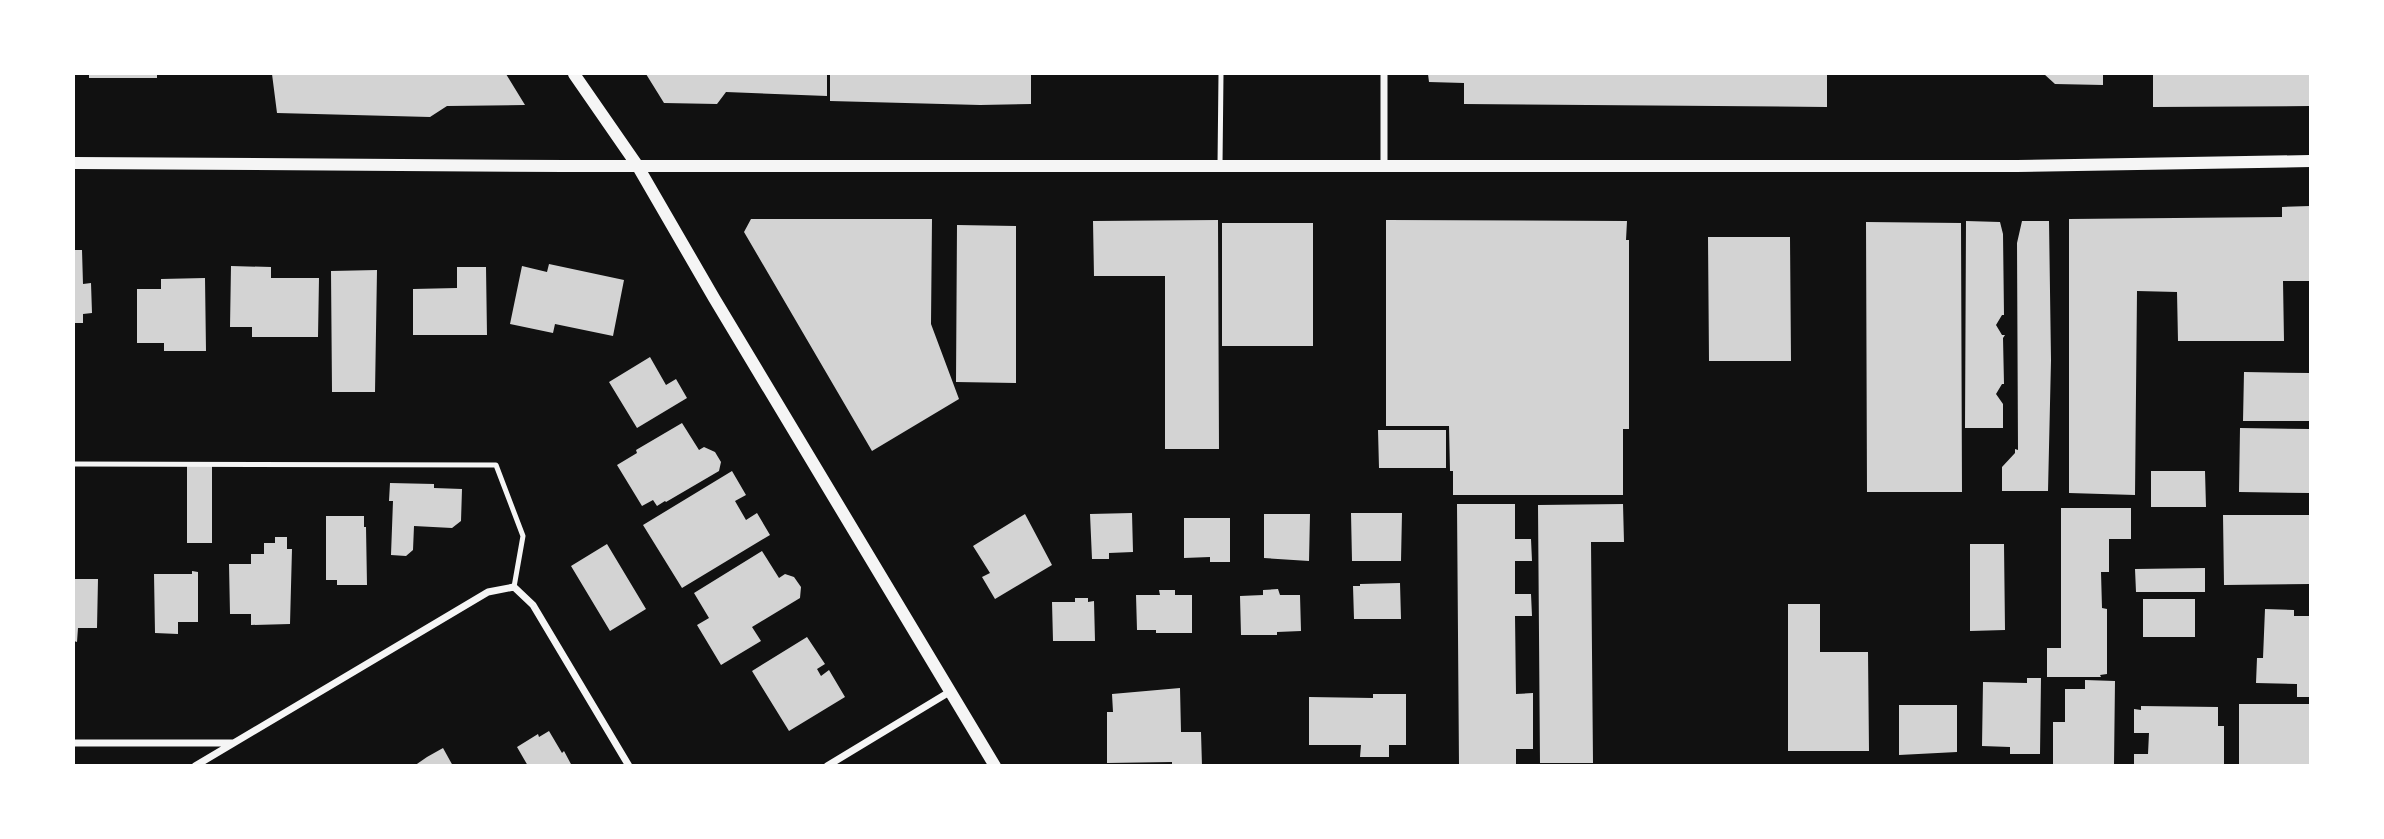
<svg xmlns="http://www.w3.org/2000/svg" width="2384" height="839" font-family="'PT Sans Narrow',sans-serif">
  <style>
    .building { fill: #d3d3d3 }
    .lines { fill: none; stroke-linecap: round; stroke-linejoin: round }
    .service { stroke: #f5f5f5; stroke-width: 5 }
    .minor { stroke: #f5f5f5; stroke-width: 7 }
    .tertiary { stroke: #f5f5f5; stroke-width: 12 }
  </style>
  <rect width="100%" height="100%" fill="#111"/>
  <path class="building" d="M 89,74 L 157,74 L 157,78 L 89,78 Z
    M 272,74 L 506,74 L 525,105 L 447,106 L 430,117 L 277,113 Z
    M 646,74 L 827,74 L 827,96 L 726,92 L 717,104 L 664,103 Z
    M 830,74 L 1031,74 L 1031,104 L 980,105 L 830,101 Z
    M 1428,74 L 1827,74 L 1827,107 L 1464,104 L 1464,83 L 1429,82 Z
    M 2044,74 L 2103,74 L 2103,85 L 2055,84 Z
    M 2153,74 L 2310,74 L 2310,106 L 2153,107 Z
    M 2310,206 L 2310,281 L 2283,281 L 2284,341 L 2178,341 L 2177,292 L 2137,291 L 2135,495 L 2069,493 L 2069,219 L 2282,217 L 2282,207 Z
    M 751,219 L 932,219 L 931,324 L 959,399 L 872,451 L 744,232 Z
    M 1218,220 L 1219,449 L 1165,449 L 1165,276 L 1094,276 L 1093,221 Z
    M 1386,220 L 1627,221 L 1626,240 L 1629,240 L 1629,429 L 1623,429 L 1623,495 L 1453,495 L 1453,471 L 1450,471 L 1449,426 L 1386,426 Z
    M 1966,221 L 2000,222 L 2003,234 L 2004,315 L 2002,315 L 1996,325 L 2002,335 L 2005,335 L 2003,338 L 2004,384 L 2002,384 L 1996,394 L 2003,404 L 2003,428 L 1965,428 Z
    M 2022,221 L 2049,221 L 2051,360 L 2048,491 L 2002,491 L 2002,467 L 2015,453 L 2015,449 L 2018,450 L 2017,243 Z
    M 1866,222 L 1961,223 L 1962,492 L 1867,492 Z
    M 1222,223 L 1313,223 L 1313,346 L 1222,346 Z
    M 957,225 L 1016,226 L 1016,383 L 956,382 Z
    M 1708,237 L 1790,237 L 1791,361 L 1709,361 Z
    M 74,250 L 82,250 L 83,284 L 91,283 L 92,313 L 83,314 L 83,323 L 74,323 Z
    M 549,264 L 624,280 L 613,336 L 555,324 L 553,333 L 510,324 L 522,266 L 547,272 Z
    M 231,266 L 271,267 L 271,278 L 319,278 L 318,337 L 252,337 L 252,327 L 230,327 Z
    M 457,267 L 486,267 L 487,335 L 413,335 L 413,289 L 457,288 Z
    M 377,270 L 375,392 L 332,392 L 331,271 Z
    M 205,278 L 206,351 L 164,351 L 164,343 L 137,343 L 137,289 L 161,289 L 161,279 Z
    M 650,357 L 666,385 L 676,379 L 687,398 L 637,428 L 609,382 Z
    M 2244,372 L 2310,373 L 2310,421 L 2243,421 Z
    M 682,423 L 699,450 L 704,447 L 715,452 L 721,462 L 719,471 L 666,502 L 665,501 L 657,506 L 653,500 L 642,506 L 617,465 L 637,453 L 636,450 Z
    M 2240,428 L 2310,429 L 2310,493 L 2239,492 Z
    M 1378,430 L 1446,430 L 1446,468 L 1379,468 Z
    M 187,465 L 212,465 L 212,543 L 187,543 Z
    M 732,471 L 746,495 L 735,501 L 746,520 L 757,513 L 770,535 L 682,588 L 643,525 Z
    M 2151,471 L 2205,471 L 2206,507 L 2151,507 Z
    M 390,483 L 434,484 L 434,488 L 462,489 L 461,521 L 452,528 L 414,526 L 413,550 L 406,556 L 391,555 L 393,501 L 389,501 Z
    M 1457,504 L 1515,504 L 1515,539 L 1531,539 L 1532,561 L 1515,561 L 1515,594 L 1531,594 L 1532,616 L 1515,616 L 1516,694 L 1533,693 L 1533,749 L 1516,749 L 1516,766 L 1459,766 Z
    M 1623,504 L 1624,542 L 1591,542 L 1593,763 L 1540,763 L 1538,505 Z
    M 2061,508 L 2131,508 L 2131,539 L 2109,539 L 2109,572 L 2101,572 L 2102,608 L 2107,609 L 2107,674 L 2100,675 L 2101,677 L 2047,677 L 2047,648 L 2061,648 Z
    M 1132,513 L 1133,552 L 1109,553 L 1109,559 L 1092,559 L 1090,514 Z
    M 1351,513 L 1402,513 L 1401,561 L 1352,561 Z
    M 1025,514 L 1052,565 L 995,599 L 982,577 L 990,573 L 973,546 Z
    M 1264,514 L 1310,514 L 1309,561 L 1264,558 Z
    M 2223,515 L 2310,515 L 2310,584 L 2224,585 Z
    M 326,516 L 364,516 L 364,527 L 366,527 L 367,585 L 337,585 L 337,580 L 326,580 Z
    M 1184,518 L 1230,518 L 1230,562 L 1210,562 L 1210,557 L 1184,558 Z
    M 275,537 L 287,537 L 287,549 L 292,549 L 290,624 L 251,625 L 251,614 L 230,614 L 229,564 L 251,564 L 251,554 L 264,554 L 264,543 L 275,543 Z
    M 607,544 L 646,609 L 610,631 L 571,566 Z
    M 1970,544 L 2004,544 L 2005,630 L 1970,631 Z
    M 762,551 L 779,578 L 785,574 L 794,577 L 801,587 L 800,598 L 752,627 L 761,641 L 721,665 L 697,625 L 709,618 L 694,593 Z
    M 2205,568 L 2205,592 L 2136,592 L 2135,569 Z
    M 192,571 L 198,572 L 198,622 L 178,622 L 178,634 L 155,633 L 154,574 L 192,574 Z
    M 74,579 L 98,579 L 97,628 L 78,628 L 77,642 L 74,641 Z
    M 1400,583 L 1401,619 L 1354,619 L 1353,586 L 1360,586 L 1360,584 Z
    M 1278,589 L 1280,595 L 1300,595 L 1301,631 L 1277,632 L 1277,635 L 1241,635 L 1240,596 L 1263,595 L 1263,590 Z
    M 1159,590 L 1175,590 L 1175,595 L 1192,595 L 1192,633 L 1156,633 L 1156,630 L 1137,630 L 1136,595 L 1160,595 Z
    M 1075,598 L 1088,598 L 1088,602 L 1094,601 L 1095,641 L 1053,641 L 1052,602 L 1075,602 Z
    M 2143,599 L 2195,599 L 2195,637 L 2143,637 Z
    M 1788,604 L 1820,604 L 1820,652 L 1868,652 L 1869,751 L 1788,751 Z
    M 2265,609 L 2294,610 L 2294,616 L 2310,616 L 2310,697 L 2297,697 L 2297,684 L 2256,683 L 2257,658 L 2263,658 Z
    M 807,637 L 825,664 L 817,669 L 821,676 L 829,670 L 845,697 L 789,731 L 752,671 Z
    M 2027,678 L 2041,678 L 2040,754 L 2010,754 L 2010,747 L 1982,746 L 1983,682 L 2027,683 Z
    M 2085,680 L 2115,681 L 2114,765 L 2053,764 L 2053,722 L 2065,722 L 2065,689 L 2085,689 Z
    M 1180,688 L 1181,732 L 1201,732 L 1202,766 L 1172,766 L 1172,762 L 1107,763 L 1107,712 L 1113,712 L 1112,694 Z
    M 1373,694 L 1406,694 L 1406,745 L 1389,745 L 1389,757 L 1360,757 L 1361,745 L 1309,745 L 1309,697 L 1373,698 Z
    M 2239,704 L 2310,704 L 2310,766 L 2239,766 Z
    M 1899,705 L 1957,705 L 1957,752 L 1899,755 Z
    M 2141,706 L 2218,707 L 2218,726 L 2224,726 L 2224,766 L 2134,766 L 2134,754 L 2148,754 L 2149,733 L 2134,733 L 2134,709 L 2141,710 Z
    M 549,731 L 562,753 L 564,751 L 572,766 L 528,766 L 517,747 L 538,734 L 539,737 Z
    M 443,748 L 453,766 L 414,766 L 427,757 Z"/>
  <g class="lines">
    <path class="service" d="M 1220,165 L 1221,74
      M 74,464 L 496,465 L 523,536 L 514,587"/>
    <path class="minor" d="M 1384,74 L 1384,166
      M 74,743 L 232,743
      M 195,766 L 488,592 L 514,587 L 533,605 L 629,766
      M 827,766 L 951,691"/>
    <path class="tertiary" d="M 574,74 L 637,165 L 714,298 L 995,766
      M 74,163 L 565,166 L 2017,166 L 2310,161"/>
  </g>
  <rect width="2384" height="839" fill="none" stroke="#ffffff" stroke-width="150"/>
</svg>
